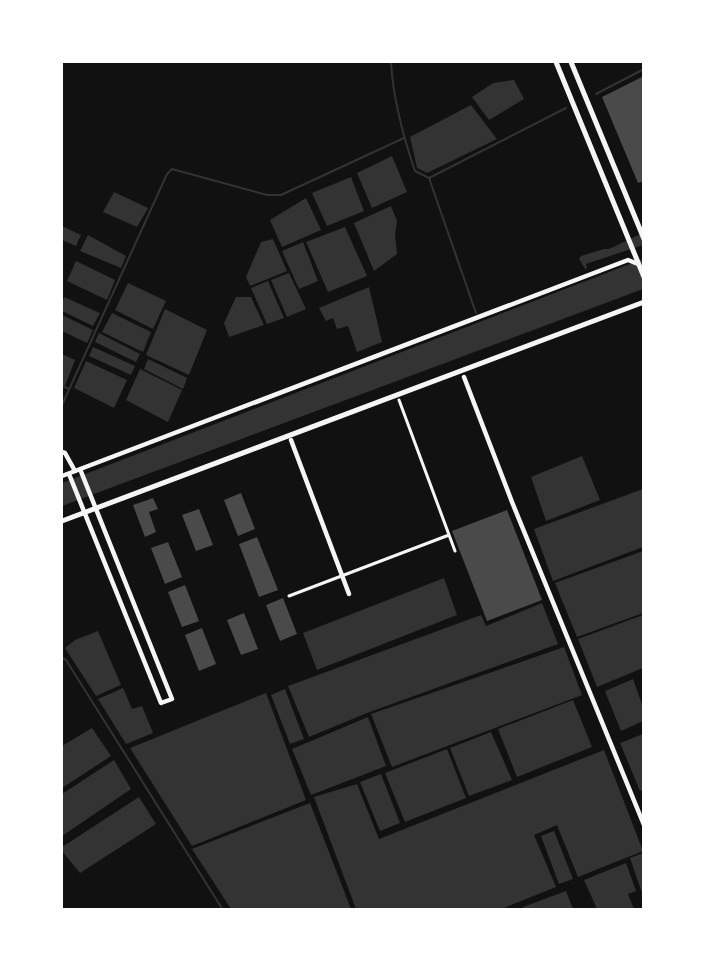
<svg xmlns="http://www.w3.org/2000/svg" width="705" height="971" font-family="Helvetica,sans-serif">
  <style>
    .water { fill: #333 }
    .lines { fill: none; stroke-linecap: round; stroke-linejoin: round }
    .stream { stroke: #333; stroke-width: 2 }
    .building { fill: #4a4a4a }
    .minor { stroke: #f5f5f5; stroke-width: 3 }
    .tertiary { stroke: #f5f5f5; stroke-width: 4.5 }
    .secondary { stroke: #f5f5f5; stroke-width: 4.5 }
    .primary { stroke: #f5f5f5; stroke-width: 5 }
    .trunk { stroke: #f5f5f5; stroke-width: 5 }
  </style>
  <rect width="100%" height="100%" fill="#111"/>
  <path class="water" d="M 514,80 L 524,99 L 489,120 L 472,97 L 493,83 Z
    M 471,105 L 497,139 L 427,173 L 417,168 L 410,137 Z
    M 392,156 L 407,192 L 372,208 L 357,173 Z
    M 351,177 L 364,211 L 327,226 L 312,193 Z
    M 114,192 L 148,208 L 137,227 L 103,212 Z
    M 306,198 L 321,230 L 282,247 L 270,220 Z
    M 391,206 L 397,221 L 395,235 L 397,254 L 374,271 L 354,223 Z
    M 62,226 L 81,235 L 76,246 L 62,240 Z
    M 345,227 L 367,276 L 328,292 L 306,242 Z
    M 643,233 L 643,245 L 586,264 L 587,268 L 585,269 L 579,259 L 581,256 L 604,249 L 609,249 Z
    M 88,235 L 126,256 L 121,268 L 80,251 Z
    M 273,239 L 287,271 L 250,286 L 246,277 L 261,242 Z
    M 303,242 L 318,281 L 299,289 L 282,251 Z
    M 643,259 L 643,289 L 62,506 L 62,483 Z
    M 76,261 L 115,280 L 107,300 L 67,281 Z
    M 289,273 L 306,309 L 287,317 L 271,280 Z
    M 268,281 L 284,318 L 267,324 L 251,288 Z
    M 128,283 L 166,301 L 153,329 L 115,310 Z
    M 369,287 L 382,342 L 357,352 L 348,326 L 337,329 L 333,318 L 326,321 L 319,308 Z
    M 64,297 L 100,313 L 93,326 L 62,311 L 62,303 Z
    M 236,297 L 251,297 L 264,325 L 229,337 L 224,323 Z
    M 165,309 L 207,330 L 189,375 L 146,355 Z
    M 112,313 L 151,332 L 143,352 L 102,332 Z
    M 62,315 L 93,330 L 87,343 L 62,331 Z
    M 99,333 L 140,354 L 136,362 L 95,342 Z
    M 93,347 L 135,366 L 131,375 L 89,356 Z
    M 62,354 L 75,360 L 65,386 L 62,384 Z
    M 148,359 L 187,378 L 183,389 L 144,369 Z
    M 86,361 L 127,380 L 114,408 L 74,388 Z
    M 140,369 L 182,390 L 168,422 L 126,400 Z
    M 582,456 L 600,500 L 546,521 L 531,477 Z
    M 643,489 L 643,547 L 553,581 L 534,529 Z
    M 643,551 L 643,613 L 577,637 L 555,583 Z
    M 444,578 L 457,615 L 317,670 L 303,633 Z
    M 542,603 L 558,644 L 367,713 L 309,737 L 288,686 L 481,615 L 486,626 Z
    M 643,615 L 643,668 L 597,687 L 578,639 Z
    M 98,631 L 121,685 L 96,696 L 65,648 L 75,640 Z
    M 564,647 L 582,695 L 392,767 L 371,714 Z
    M 633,679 L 643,707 L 643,721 L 621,731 L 605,691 Z
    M 123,688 L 132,709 L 142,706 L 153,733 L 126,744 L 98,699 Z
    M 285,689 L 304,739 L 290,744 L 271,695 Z
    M 266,693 L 306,800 L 192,846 L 130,748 Z
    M 573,700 L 592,747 L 517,777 L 498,729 Z
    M 368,717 L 386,766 L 311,795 L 292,749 Z
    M 92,728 L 111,756 L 62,788 L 62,746 Z
    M 491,732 L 512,780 L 469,796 L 450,748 Z
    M 643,734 L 643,790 L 640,791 L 620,743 Z
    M 447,749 L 466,798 L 405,822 L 385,773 Z
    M 604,750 L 643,851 L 578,877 L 557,825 L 534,835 L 556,887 L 501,909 L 356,909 L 314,797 L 357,784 L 379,839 Z
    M 114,760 L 131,789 L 62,836 L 62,794 Z
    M 381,774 L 400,823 L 380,831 L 360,782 Z
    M 139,797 L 156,824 L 80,873 L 62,851 L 62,847 Z
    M 310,803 L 351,909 L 231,909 L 192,849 Z
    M 554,831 L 573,879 L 559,884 L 541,836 Z
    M 643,853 L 643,896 L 630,858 Z
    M 626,863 L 636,891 L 628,894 L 634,909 L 597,909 L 584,880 Z
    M 566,891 L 573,909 L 524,909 L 523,907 Z"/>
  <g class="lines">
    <path class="stream" d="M 391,62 C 393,98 403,136 415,171 L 429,178
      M 596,94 L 644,69
      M 476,313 L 429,178 L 566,108
      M 62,386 L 69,389
      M 62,405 L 167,174 L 172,169 L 267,195 L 281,195 L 404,138
      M 62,658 L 66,660 L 223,910"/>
  </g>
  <path class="building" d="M 644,76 L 644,181 L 638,183 L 602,97 Z
    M 241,493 L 255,529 L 238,536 L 224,500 Z
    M 153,498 L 158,509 L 149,512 L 156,532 L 145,537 L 133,505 Z
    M 199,509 L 213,545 L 196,551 L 182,515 Z
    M 507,510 L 542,600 L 487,621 L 452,531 Z
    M 257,537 L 278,590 L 259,597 L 239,544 Z
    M 168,542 L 182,577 L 165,584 L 151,548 Z
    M 185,585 L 199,621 L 182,627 L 168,592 Z
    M 283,598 L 297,634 L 280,641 L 266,605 Z
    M 244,613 L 258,649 L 241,655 L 227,620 Z
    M 202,628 L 216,664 L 199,671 L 185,635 Z"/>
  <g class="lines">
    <path class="minor" d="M 399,400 L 455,551
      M 289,596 L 449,535"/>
    <path class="tertiary" d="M 464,377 L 512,502 L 644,825
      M 291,440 L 349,594
      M 62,452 L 65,453 L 75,471"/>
    <path class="secondary" d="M 69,474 L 161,703 L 172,699 L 80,469
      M 62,476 L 628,260 L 638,264"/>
    <path class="primary" d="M 62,521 L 644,302"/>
    <path class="trunk" d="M 556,62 L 644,277
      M 571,62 L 644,239"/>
  </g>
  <rect width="705" height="971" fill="none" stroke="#ffffff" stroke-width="126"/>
</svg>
